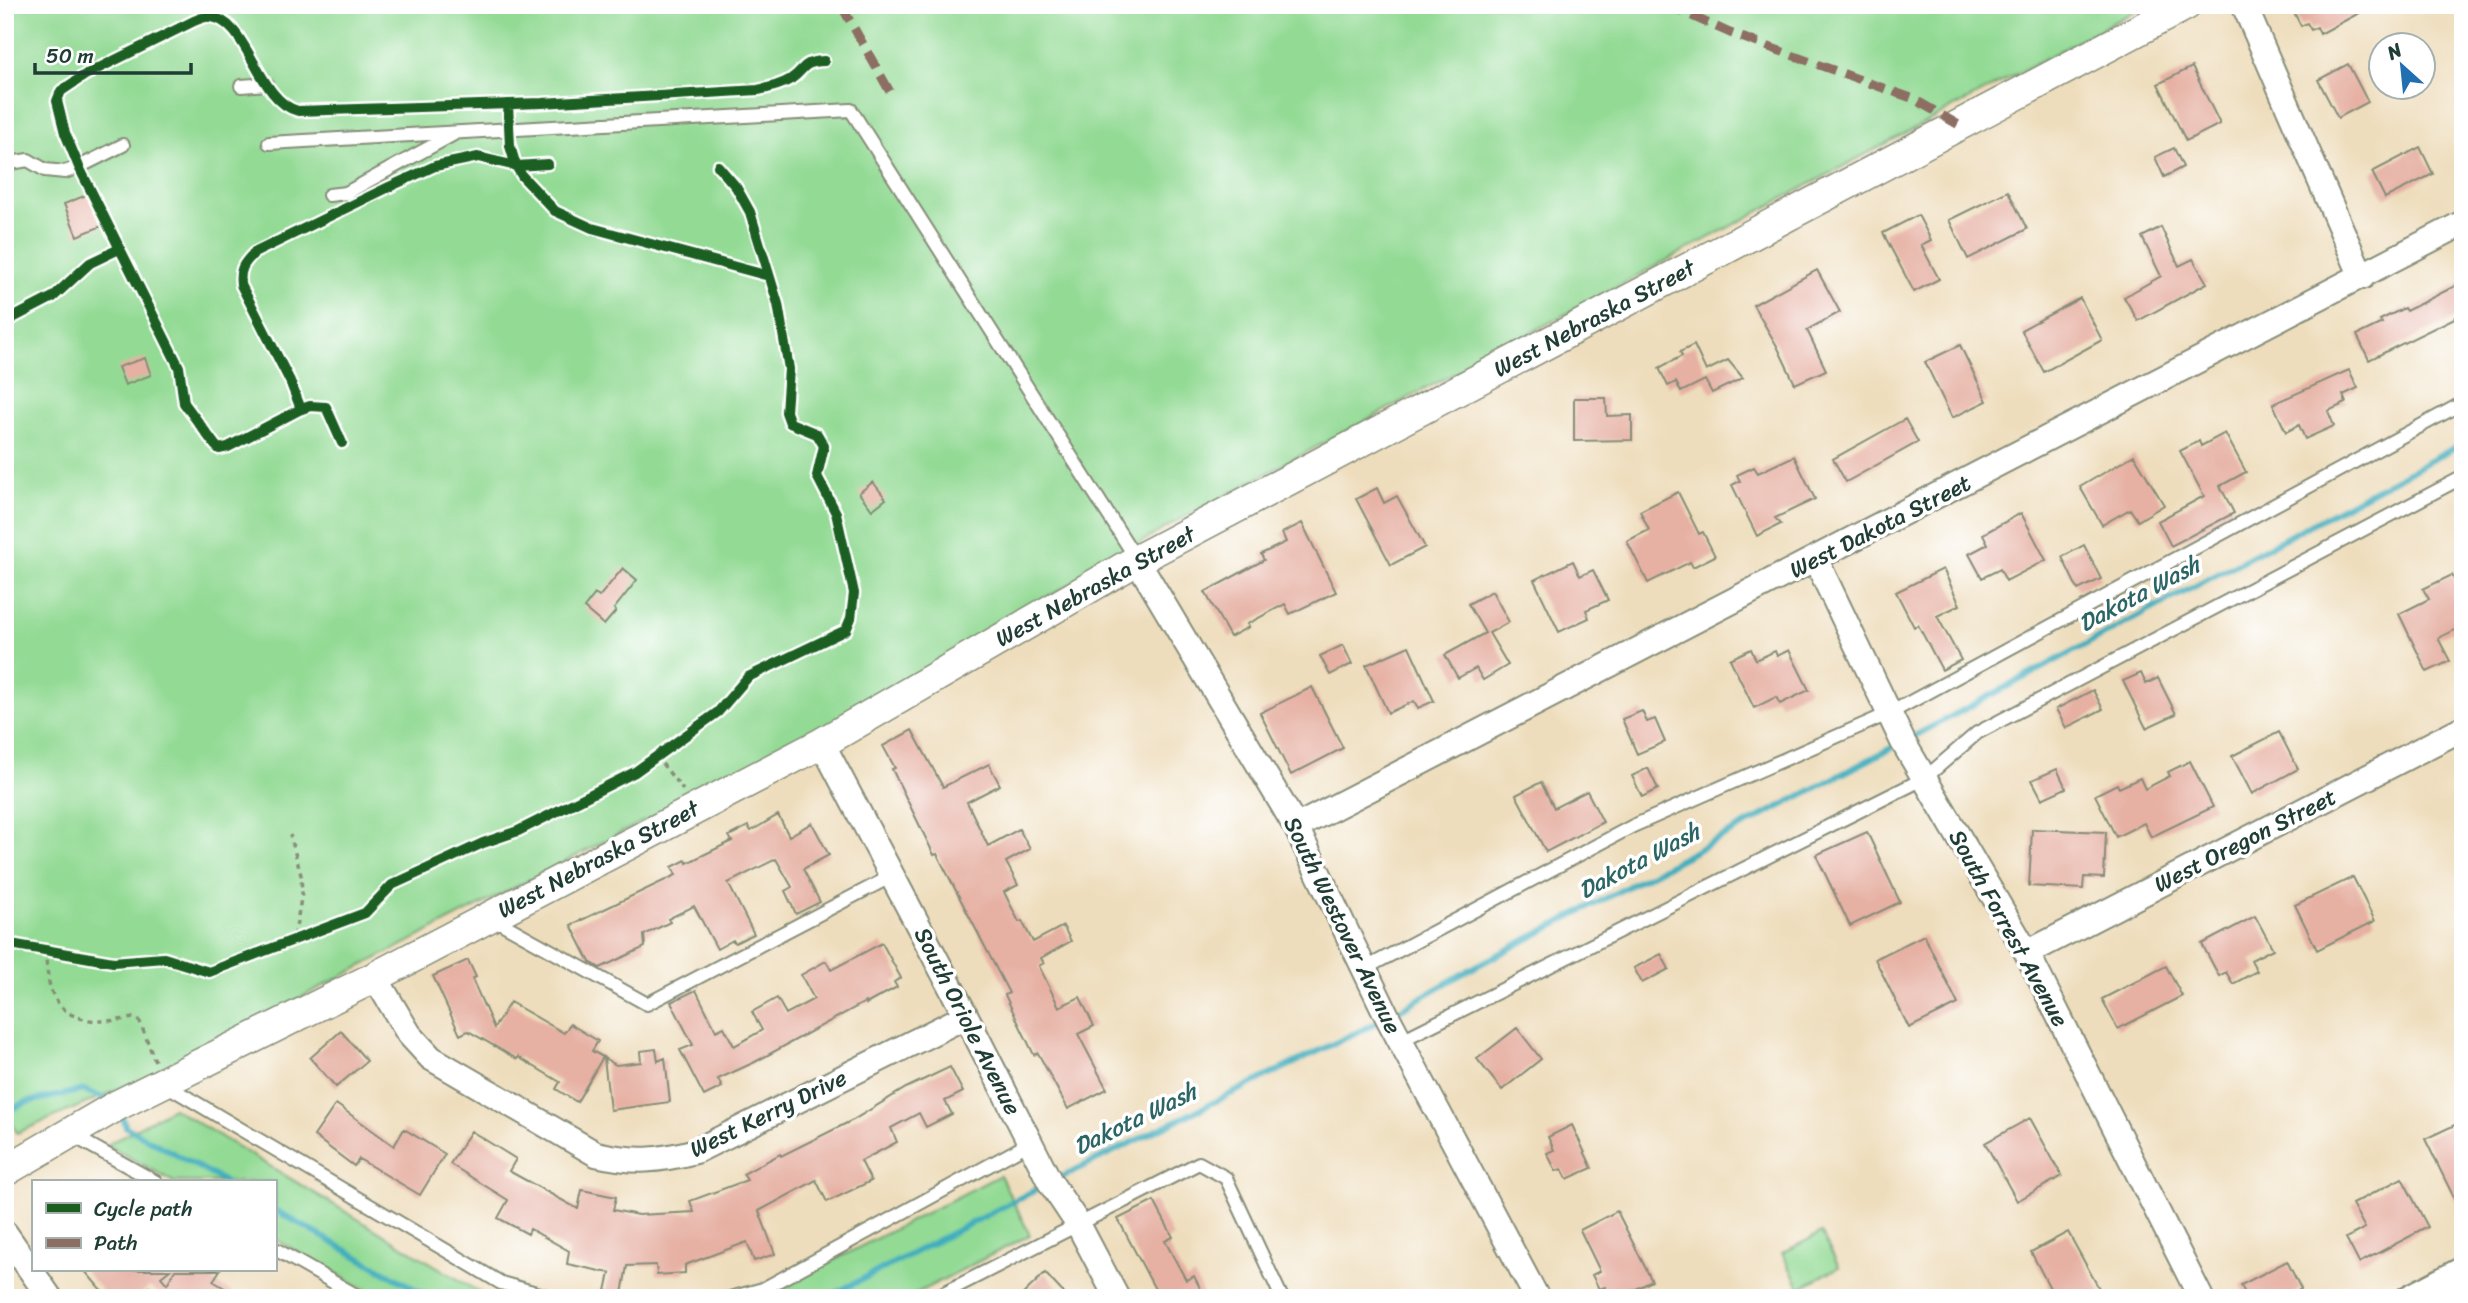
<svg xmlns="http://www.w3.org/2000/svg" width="2468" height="1303" font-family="Sriracha,sans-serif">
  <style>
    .green { fill: #93da94; stroke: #598c64; stroke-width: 2 }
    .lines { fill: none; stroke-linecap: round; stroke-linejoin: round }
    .stream { stroke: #40aebd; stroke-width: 6 }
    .building { fill: #e6b0a3 }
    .service-casing { stroke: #868d78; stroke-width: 16 }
    .minor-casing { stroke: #868d78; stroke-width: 28 }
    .tertiary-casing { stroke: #868d78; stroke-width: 33 }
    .path { stroke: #868d78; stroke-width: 3.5; stroke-dasharray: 5 5; stroke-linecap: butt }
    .service { stroke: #fff; stroke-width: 12 }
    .minor { stroke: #fff; stroke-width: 24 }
    .tertiary { stroke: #fff; stroke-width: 30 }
    .quiet { stroke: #8d6e63; stroke-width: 9; stroke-dasharray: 18 9; stroke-linecap: butt }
    .cycleway-casing { stroke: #fff; stroke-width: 15 }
    .cycleway { stroke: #1b5e20; stroke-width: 10 }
    .labels { text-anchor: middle; stroke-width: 7; stroke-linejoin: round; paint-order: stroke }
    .street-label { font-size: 23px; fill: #1f3d34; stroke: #fff }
    .water-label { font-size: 24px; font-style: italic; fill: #2b6564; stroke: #fff }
  </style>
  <rect width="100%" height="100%" fill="#fff"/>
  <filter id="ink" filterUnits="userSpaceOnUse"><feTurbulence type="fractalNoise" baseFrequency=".0143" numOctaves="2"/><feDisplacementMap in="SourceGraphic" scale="14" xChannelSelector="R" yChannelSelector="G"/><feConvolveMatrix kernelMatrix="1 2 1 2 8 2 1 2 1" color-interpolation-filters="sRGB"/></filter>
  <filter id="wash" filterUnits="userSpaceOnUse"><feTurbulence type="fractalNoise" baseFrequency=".00686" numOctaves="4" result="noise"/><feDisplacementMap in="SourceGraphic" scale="28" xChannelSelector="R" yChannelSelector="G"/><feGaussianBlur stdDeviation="1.57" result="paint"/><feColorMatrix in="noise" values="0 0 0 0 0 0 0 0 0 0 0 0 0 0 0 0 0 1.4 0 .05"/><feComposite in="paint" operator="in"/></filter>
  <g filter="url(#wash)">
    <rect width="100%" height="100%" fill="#eeddbc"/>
    <path class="green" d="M 5,5 L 2146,5 L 1179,520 L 819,731 L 140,1080 L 17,1133 L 5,1110 Z
      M 173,1108 L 489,1298 L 380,1298 L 275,1239 L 275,1182 L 174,1182 L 107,1145 Z
      M 1000,1175 L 1030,1235 L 907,1298 L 760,1298 Z
      M 1821,1233 L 1839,1267 L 1800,1288 L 1782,1253 Z"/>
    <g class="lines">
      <path class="stream" d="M 1907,740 L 2463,443
        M 1391,1015 L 1467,971 L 1897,745
        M 5,1112 L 27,1102 L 84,1090 L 107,1100
        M 121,1114 L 126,1127 L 225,1182
        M 1055,1180 L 1382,1020
        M 275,1210 L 431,1298
        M 826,1298 L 1045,1185"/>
    </g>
    <g id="blocks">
      <path class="building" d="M 2290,5 L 2374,5 L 2320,34 L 2317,27 L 2311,30 L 2307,23 L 2301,26 Z
        M 2348,64 L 2368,102 L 2338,118 L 2318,80 Z
        M 2192,67 L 2220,124 L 2186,141 L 2158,84 Z
        M 2420,147 L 2433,174 L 2385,198 L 2372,172 Z
        M 2174,148 L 2183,167 L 2164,177 L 2155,157 Z
        M 2008,191 L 2027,229 L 1968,259 L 1949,220 Z
        M 89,194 L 102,226 L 77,236 L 64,204 Z
        M 1918,215 L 1931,240 L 1921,245 L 1939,279 L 1914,292 L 1883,233 Z
        M 2161,227 L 2179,266 L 2193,259 L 2207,283 L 2138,321 L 2124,297 L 2161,276 L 2142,237 Z
        M 1817,270 L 1840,312 L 1807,330 L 1826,370 L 1795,384 L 1777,346 L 1753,305 Z
        M 2463,282 L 2463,314 L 2369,360 L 2357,335 L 2382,323 L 2380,320 L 2404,308 L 2406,311 Z
        M 2080,298 L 2102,340 L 2044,372 L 2021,330 Z
        M 1694,345 L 1706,371 L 1728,360 L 1743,378 L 1712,393 L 1705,380 L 1681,392 L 1676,382 L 1668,386 L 1659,368 L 1682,356 L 1680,352 Z
        M 1960,345 L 1987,401 L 1952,418 L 1925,362 Z
        M 145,358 L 151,375 L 125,385 L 118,367 Z
        M 2349,370 L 2358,388 L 2343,395 L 2346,403 L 2328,411 L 2334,426 L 2305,439 L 2299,425 L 2286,432 L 2273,404 Z
        M 1574,398 L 1606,398 L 1607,416 L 1632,415 L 1632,440 L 1574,441 Z
        M 1905,419 L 1918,442 L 1846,482 L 1833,459 Z
        M 2225,433 L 2246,472 L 2220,486 L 2234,513 L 2171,546 L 2158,521 L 2204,496 L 2180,451 L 2199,441 L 2201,446 Z
        M 2134,455 L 2164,505 L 2138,521 L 2130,509 L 2102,525 L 2080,487 Z
        M 1794,456 L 1815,499 L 1775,518 L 1781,524 L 1757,536 L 1732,485 L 1740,481 L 1737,475 L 1754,467 L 1758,473 Z
        M 873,482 L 886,499 L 872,510 L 859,493 Z
        M 1377,488 L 1384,503 L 1397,496 L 1425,547 L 1391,565 L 1356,499 Z
        M 1678,492 L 1699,534 L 1703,532 L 1715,556 L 1693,567 L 1690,562 L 1648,583 L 1627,541 L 1649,530 L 1640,511 Z
        M 2021,513 L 2046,560 L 2006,581 L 2000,569 L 1982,578 L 1969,554 L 1988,544 L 1983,534 Z
        M 1302,523 L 1336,592 L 1290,614 L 1285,604 L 1247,624 L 1249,627 L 1230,637 L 1205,592 L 1264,560 L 1261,554 L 1286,542 L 1282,533 Z
        M 2084,545 L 2101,579 L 2078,590 L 2062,557 Z
        M 1573,561 L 1580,576 L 1593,570 L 1608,600 L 1586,610 L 1589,618 L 1559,632 L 1534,580 Z
        M 623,568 L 637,580 L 614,609 L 616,611 L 604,625 L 584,608 L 595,594 L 599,597 Z
        M 1943,569 L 1960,605 L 1937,616 L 1961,660 L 1942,670 L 1918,625 L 1914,627 L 1896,592 Z
        M 2452,575 L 2463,598 L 2463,626 L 2438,638 L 2450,661 L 2427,672 L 2399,614 L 2429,599 L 2423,589 Z
        M 1492,591 L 1509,622 L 1489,633 L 1508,665 L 1483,680 L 1476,668 L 1458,678 L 1445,655 L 1485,633 L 1468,604 Z
        M 1343,645 L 1352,664 L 1330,675 L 1320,656 Z
        M 1409,646 L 1434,701 L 1418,708 L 1414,701 L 1388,713 L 1366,665 Z
        M 1751,649 L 1756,660 L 1775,651 L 1777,656 L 1789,650 L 1809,690 L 1780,704 L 1776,697 L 1754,708 L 1730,659 Z
        M 2141,673 L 2146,684 L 2158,678 L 2176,714 L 2146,728 L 2123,681 Z
        M 1312,687 L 1343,748 L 1291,775 L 1260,713 Z
        M 2093,690 L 2103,709 L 2066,728 L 2056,709 Z
        M 1642,711 L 1647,722 L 1655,719 L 1665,742 L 1637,754 L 1622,719 Z
        M 912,730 L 943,787 L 989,764 L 1000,785 L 967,802 L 988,846 L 1019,829 L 1030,849 L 1006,862 L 1018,885 L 1004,892 L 1019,922 L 1022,921 L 1033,942 L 1063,926 L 1071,941 L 1041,958 L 1044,963 L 1039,966 L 1059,1007 L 1080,997 L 1094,1026 L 1078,1034 L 1107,1089 L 1068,1109 L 1038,1053 L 1034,1055 L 1005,995 L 1009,993 L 937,854 L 934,855 L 892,769 L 895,768 L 883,746 Z
        M 2279,732 L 2298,769 L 2252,794 L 2232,756 Z
        M 2190,761 L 2213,807 L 2151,837 L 2144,823 L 2116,837 L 2095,795 L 2117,784 L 2119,788 L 2140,778 L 2145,789 L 2170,776 L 2168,772 Z
        M 1648,768 L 1658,789 L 1642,797 L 1632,776 Z
        M 2057,769 L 2066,788 L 2042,799 L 2032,780 Z
        M 1541,782 L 1554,808 L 1587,791 L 1603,822 L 1546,852 L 1516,795 Z
        M 778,815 L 789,836 L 812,823 L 829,855 L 803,869 L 820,902 L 796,914 L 785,891 L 792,887 L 776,859 L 728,883 L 754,934 L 735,943 L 733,940 L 717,949 L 694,906 L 668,919 L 670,922 L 644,935 L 645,947 L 600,968 L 590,962 L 571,925 L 676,875 L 672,867 L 686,860 L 687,863 L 732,841 L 729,836 L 748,826 L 751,831 Z
        M 2032,829 L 2106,832 L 2104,878 L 2084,877 L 2083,889 L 2029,886 Z
        M 1867,832 L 1900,902 L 1850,926 L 1816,855 Z
        M 2353,877 L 2375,921 L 2317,950 L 2295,905 Z
        M 2255,916 L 2273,949 L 2251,960 L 2257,971 L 2233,984 L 2226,972 L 2219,976 L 2202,944 Z
        M 1924,935 L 1958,1004 L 1909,1028 L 1875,959 Z
        M 882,943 L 901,978 L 894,982 L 897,987 L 866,1004 L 865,1002 L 755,1062 L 718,1079 L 722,1087 L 704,1096 L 680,1050 L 693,1045 L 671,1002 L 696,990 L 716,1031 L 724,1027 L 734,1046 L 762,1030 L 752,1012 L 777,998 L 786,1014 L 814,999 L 801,975 L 826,961 L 831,970 Z
        M 1661,954 L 1669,969 L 1642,983 L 1634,968 Z
        M 468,960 L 476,977 L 472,979 L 494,1028 L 510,1002 L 564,1033 L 570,1024 L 598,1041 L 592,1051 L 603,1057 L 577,1102 L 556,1089 L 560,1082 L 518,1057 L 517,1059 L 468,1031 L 460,1035 L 433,976 Z
        M 2166,966 L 2182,996 L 2118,1029 L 2102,999 Z
        M 1517,1028 L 1541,1059 L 1502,1090 L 1477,1059 Z
        M 341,1031 L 367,1061 L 336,1087 L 310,1058 Z
        M 656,1049 L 658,1061 L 665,1058 L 670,1102 L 610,1110 L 604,1058 L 616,1065 L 641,1062 L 640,1051 Z
        M 950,1067 L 963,1092 L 945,1101 L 952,1114 L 926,1127 L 919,1113 L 891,1128 L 897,1142 L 861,1161 L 871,1181 L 827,1202 L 816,1180 L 759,1211 L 775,1254 L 754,1261 L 747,1242 L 685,1265 L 685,1273 L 657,1275 L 656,1265 L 627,1266 L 622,1294 L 606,1291 L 610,1273 L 567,1264 L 569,1251 L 530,1229 L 528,1234 L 498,1218 L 508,1200 L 450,1164 L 471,1131 L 516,1159 L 509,1171 L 578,1209 L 582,1190 L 616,1197 L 613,1210 L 638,1215 L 694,1212 L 690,1201 L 747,1180 L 743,1174 L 780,1154 L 781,1156 L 853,1120 L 906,1088 Z
        M 336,1104 L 394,1146 L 404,1129 L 445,1154 L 420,1195 L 359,1159 L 354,1166 L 314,1136 Z
        M 2030,1118 L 2062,1176 L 2017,1201 L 1985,1143 Z
        M 2463,1121 L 2463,1216 L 2425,1139 Z
        M 1572,1125 L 1592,1168 L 1567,1179 L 1562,1169 L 1556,1171 L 1547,1153 L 1554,1150 L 1548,1137 Z
        M 2402,1178 L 2428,1227 L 2359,1263 L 2346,1238 L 2365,1228 L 2352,1204 Z
        M 1154,1201 L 1173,1237 L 1165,1241 L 1186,1280 L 1194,1276 L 1205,1298 L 1153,1298 L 1158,1295 L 1118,1219 Z
        M 1617,1211 L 1652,1281 L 1618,1298 L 1611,1298 L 1605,1287 L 1599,1289 L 1592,1275 L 1600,1271 L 1580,1230 Z
        M 2068,1232 L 2101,1292 L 2089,1298 L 2062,1298 L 2058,1289 L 2052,1292 L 2031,1252 Z
        M 2287,1261 L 2301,1289 L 2285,1298 L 2247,1298 L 2241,1285 Z
        M 84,1270 L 170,1270 L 161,1277 L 167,1284 L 175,1270 L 220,1270 L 213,1281 L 241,1298 L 158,1298 L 161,1294 L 149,1287 L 136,1298 L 108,1298 Z
        M 1045,1273 L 1068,1298 L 1019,1298 Z"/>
    </g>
  </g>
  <g filter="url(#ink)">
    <use href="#blocks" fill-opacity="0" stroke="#868d78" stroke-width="2"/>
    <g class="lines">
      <g class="service-casing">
        <path id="service" d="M 241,86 L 267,84
          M 269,143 L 851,110 L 1137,560
          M 5,164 L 28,160 L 45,170 L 65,172 L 79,167 L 123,145
          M 329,195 L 346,193 L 454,134
          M 492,918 L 647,1004 L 892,876
          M 1364,969 L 1633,826 L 1890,713 L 2463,403
          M 1400,1041 L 1925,778 L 1977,733 L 2463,477
          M 166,1085 L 501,1283 L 554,1298
          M 70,1134 L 156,1182
          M 275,1249 L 361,1298
          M 730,1298 L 763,1289 L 1030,1143
          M 934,1298 L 1199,1163 L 1226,1178 L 1282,1298"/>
      </g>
      <g class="minor-casing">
        <path id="minor" d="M 2244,5 L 2362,277
          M 1137,560 L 1296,827 L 1388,1018 L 1537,1298
          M 1816,560 L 1903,742 L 2027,953 L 2201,1298
          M 822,743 L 966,1016 L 1050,1182 L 1078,1224 L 1117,1298
          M 1296,827 L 2463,223
          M 2027,953 L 2463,728
          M 375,977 L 409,1034 L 431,1058 L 596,1154 C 635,1163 658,1161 696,1151 L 966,1016
          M 5,1233 L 50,1298
          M 2408,1298 L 2463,1269"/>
      </g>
      <g class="tertiary-casing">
        <path id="tertiary" d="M 5,1171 L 118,1105 L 375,977 L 822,743 L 1137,560 L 2186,5"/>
      </g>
      <path class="path" d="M 656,756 L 683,790
        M 287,943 L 295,933 L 302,893 L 301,875 L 290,835
        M 45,951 C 47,963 47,978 51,990 C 64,1026 103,1023 133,1018 L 140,1022 L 155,1061"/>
      <use href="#service" class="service"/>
      <use href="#minor" class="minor"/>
      <use href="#tertiary" class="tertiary"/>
      <path class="quiet" d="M 841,5 L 894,99
        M 1667,5 L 1730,33 L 1914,99 L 1959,125"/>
      <g class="cycleway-casing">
        <path id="cycleway" d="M 508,104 L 510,146 L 516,166 L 522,176 L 555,211 L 592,228 L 769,276
          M 5,322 L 53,297 L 90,263 L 119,249
          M 301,409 L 290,381 L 241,285 C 239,270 243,264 254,253 L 389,187 L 435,166 L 478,157 L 516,166 L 548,164
          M 342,443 L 326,407 L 310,406 L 299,410 L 228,447 L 219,449 L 215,445 L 184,403 L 179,367 L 79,167 L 65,133 L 57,101 L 61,91 L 85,75 L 194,21 C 199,19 205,16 210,17 C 248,19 257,101 298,111 L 542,103 L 758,90 C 769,88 781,85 791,79 C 806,69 801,62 824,61
          M 5,943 L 113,962 L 164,958 L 209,972 L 365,913 L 392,885 L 483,843 L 518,831 L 635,772 L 718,712 L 748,677 L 846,630 L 851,618 L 854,593 L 836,513 L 817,476 L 824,446 L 817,434 L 790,423 L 786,412 L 789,369 L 778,304 L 750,212 L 736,187 L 718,166"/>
      </g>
      <use href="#cycleway" class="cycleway"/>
    </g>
  </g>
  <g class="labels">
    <g class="street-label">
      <text transform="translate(1594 318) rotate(-28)" y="8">West Nebraska Street</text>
      <text transform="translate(1880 526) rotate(-27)" y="8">West Dakota Street</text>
      <text transform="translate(1095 586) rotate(-29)" y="8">West Nebraska Street</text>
      <text transform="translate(2245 840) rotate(-27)" y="8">West Oregon Street</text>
      <text transform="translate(598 859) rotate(-28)" y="8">West Nebraska Street</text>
      <text transform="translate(1343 925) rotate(64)" y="8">South Westover Avenue</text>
      <text transform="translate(2009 928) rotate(61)" y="8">South Forrest Avenue</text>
      <text transform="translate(968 1021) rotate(63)" y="8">South Oriole Avenue</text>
      <text transform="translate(768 1113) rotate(-26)" y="8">West Kerry Drive</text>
    </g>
    <g class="water-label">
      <text transform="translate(2139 594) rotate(-28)" y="8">Dakota Wash</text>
      <text transform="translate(1639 861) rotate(-28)" y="8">Dakota Wash</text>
      <text transform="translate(1135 1119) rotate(-26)" y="8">Dakota Wash</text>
    </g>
  </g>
  <rect width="2468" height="1303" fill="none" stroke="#fff" stroke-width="28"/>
  <rect x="32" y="1180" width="245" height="91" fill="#ffffff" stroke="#a5b1ae" stroke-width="2"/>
  <rect x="46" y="1203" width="35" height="10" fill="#1b5e20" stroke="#a5b1ae" stroke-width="2"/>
  <text x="94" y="1216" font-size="21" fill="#1f3d34">Cycle path</text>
  <rect x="46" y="1238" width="35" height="10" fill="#8d6e63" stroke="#a5b1ae" stroke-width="2"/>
  <text x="94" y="1250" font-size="21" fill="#1f3d34">Path</text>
  <g transform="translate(2402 66) rotate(333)"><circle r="33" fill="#ffffff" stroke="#a5b1ae" stroke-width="2"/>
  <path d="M0-5L12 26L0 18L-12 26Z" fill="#1f6fb2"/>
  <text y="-10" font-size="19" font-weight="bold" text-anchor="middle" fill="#1f3d34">N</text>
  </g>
  <path d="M35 63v10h156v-10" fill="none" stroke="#1f3d34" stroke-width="3.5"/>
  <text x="46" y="63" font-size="21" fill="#1f3d34" stroke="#ffffff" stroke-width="5" paint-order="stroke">50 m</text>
</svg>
